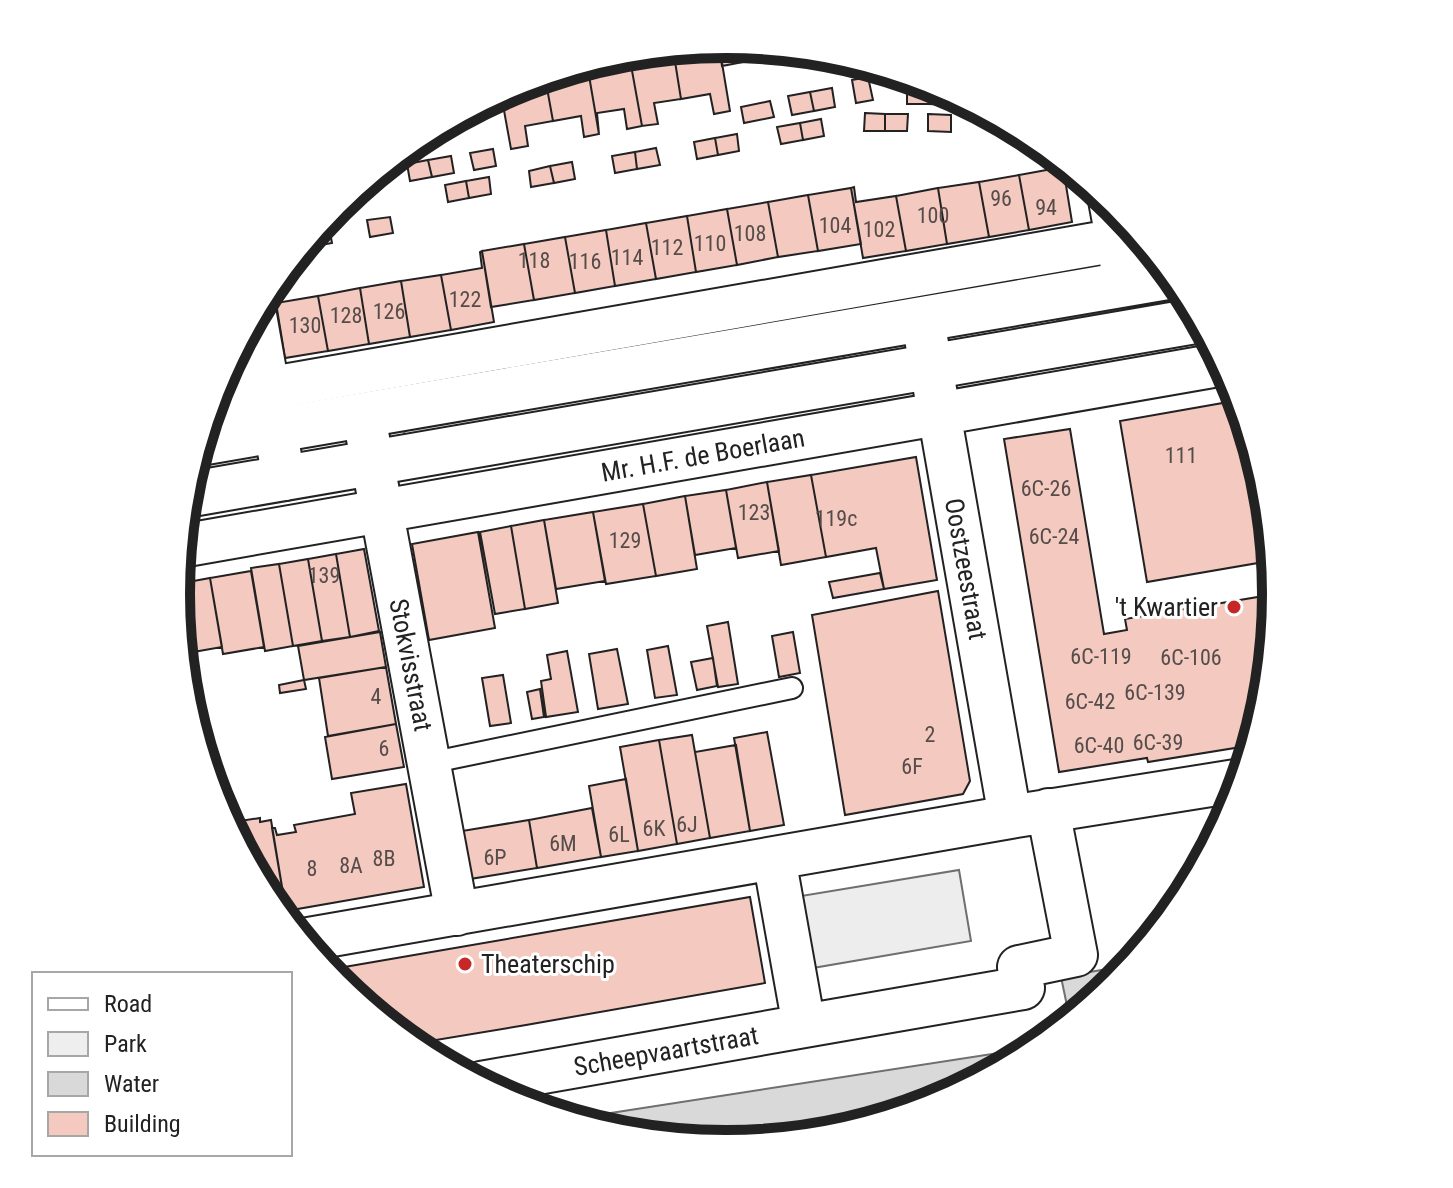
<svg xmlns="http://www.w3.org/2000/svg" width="1453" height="1188" font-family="'Roboto Condensed',sans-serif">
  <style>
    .green { fill: #eee; stroke: #6f6f6f; stroke-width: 2 }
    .parking { fill: #ededed; stroke: #6f6f6f; stroke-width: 2 }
    .water { fill: #d9d9d9; stroke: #6f6f6f; stroke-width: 2 }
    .building { fill: #f3c9c0; stroke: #222; stroke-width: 2 }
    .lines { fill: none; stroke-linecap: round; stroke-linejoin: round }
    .lane-casing { stroke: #222; stroke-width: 24 }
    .street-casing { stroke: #222; stroke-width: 46 }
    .secondary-casing { stroke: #222; stroke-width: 48 }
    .lane { stroke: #fff; stroke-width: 20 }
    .street { stroke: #fff; stroke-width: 42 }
    .secondary { stroke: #fff; stroke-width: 44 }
    .poi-dot { fill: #c62828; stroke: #fff; stroke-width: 3 }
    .labels { text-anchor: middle; stroke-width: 6; stroke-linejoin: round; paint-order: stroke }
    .number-label { font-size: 22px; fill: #564c4a }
    .street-label { font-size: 26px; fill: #222; stroke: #fff }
    .poi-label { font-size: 26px; fill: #222; stroke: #fff; text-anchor: end }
    .rim { fill: none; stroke: #222; stroke-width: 10 }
  </style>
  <rect width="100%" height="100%" fill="#fff"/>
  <path class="green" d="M 1183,288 L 1195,309 L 1059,332 L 1055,310 Z
    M 842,345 L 846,370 L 406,447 L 403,422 Z
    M 270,445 L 274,468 L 188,483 L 196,458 Z"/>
  <path class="parking" d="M 959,870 L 971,941 L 801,970 L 789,898 Z"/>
  <path class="water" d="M 1130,965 L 1115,983 L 1070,1020 L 1061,977 Z
    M 1037,1047 L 937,1102 L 833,1134 L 726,1144 L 619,1133 L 572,1119 Z"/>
  <path class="building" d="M 727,44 L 762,47 L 764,58 L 722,66 L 719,45 Z
    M 719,45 L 730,111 L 714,114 L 710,94 L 681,99 L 673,49 Z
    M 762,47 L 803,52 L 764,58 Z
    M 673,49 L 681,99 L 654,103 L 658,124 L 642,126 L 629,54 Z
    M 620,54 L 629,54 L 642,126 L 627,129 L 624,109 L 597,113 L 599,134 L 587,64 Z
    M 587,64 L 599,134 L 584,137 L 581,116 L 553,121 L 545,77 Z
    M 545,77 L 553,121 L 525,126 L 528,146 L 511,149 L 501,94 L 516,86 Z
    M 868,77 L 873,100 L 856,103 L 852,80 Z
    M 907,87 L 929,87 L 929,104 L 907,104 Z
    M 929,87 L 940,87 L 951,93 L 951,105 L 929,104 Z
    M 832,88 L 835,107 L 814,111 L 810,92 Z
    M 810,92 L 814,111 L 792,115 L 788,96 Z
    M 770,101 L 774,117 L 744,123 L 741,107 Z
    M 865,113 L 885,114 L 885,131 L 864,131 Z
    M 885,114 L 908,114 L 907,131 L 885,131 Z
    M 928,114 L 951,115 L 951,132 L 928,131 Z
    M 991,115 L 1013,126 L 1013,132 L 991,131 Z
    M 821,119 L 824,136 L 803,140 L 800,123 Z
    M 800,123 L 803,140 L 781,144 L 777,127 Z
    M 737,134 L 739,151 L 718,155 L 715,138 Z
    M 715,138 L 718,155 L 697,159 L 694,142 Z
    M 656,148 L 660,165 L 637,169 L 635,152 Z
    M 493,149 L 496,166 L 474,170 L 470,153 Z
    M 635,152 L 637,169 L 615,173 L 612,156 Z
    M 451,156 L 454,173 L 432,177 L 428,160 Z
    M 428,160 L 432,177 L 410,181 L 407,164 Z
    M 572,162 L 575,179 L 554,183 L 550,166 Z
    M 550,166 L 554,183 L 531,187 L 529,171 Z
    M 1063,167 L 1072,222 L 1029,230 L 1019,175 Z
    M 377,173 L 379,186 L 362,189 L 361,185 Z
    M 1019,175 L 1029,230 L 989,237 L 979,182 Z
    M 489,177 L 491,194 L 469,198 L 466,181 Z
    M 466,181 L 469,198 L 448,202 L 445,185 Z
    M 979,182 L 989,237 L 947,244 L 938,188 Z
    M 854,187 L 856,202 L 896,196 L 906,251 L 863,258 L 851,188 Z
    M 851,188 L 861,244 L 818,251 L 808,195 Z
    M 938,188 L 947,244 L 906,251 L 896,196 Z
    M 808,195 L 818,251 L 778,257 L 768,202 Z
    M 768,202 L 778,257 L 737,265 L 727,209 Z
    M 727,209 L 737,265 L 696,272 L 687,216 Z
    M 687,216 L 696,272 L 656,279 L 646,223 Z
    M 390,217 L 393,233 L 370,237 L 367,220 Z
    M 646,223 L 656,279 L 615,286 L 606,230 Z
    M 329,227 L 332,243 L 310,247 L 309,240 L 318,229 Z
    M 606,230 L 615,286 L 575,293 L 565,237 Z
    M 565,237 L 575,293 L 534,300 L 524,244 Z
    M 524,244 L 534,300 L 491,307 L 482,251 Z
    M 482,251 L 494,322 L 451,330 L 441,275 L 482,268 L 480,252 Z
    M 441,275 L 451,330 L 410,337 L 401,281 Z
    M 401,281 L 410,337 L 369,344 L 360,288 Z
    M 360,288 L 369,344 L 328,351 L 318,296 Z
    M 318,296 L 328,351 L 285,358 L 276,303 Z
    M 235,352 L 238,367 L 226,368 Z
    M 1240,400 L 1266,487 L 1276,594 L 1274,621 L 1264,562 L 1147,582 L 1120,421 Z
    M 1070,429 L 1104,634 L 1127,630 L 1125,619 L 1270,595 L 1274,621 L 1266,702 L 1253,745 L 1148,762 L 1147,758 L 1059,772 L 1004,439 Z
    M 916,457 L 937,580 L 884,589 L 876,548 L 826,557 L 811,475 Z
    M 811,475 L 826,557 L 781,565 L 767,482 Z
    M 767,482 L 779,551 L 738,558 L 726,490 Z
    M 726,490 L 736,548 L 695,555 L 685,496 Z
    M 685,496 L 697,569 L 656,576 L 643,504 Z
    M 643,504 L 656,576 L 606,584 L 593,512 Z
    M 593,512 L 605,581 L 556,589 L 544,520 Z
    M 544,520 L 558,603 L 525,609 L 511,526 Z
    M 511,526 L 525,609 L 495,614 L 480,532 Z
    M 478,532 L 495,628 L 429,640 L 412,544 Z
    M 364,549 L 379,631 L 350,637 L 336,554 Z
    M 336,554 L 350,637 L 322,641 L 308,559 Z
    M 308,559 L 322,641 L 293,646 L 279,564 Z
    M 279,564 L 293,646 L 265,651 L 251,568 Z
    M 251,571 L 264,647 L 223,654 L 210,578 Z
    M 880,573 L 884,589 L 833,598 L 829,582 Z
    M 210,578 L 222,647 L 182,654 L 177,584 Z
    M 938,591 L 970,781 L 963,794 L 845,815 L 812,615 Z
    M 728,622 L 738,684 L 718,687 L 707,626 Z
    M 380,632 L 386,667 L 304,680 L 298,646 Z
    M 793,632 L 800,673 L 779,677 L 772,636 Z
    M 668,646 L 677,695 L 655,698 L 647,650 Z
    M 617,649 L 628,704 L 598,709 L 589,654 Z
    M 567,651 L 578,712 L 546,717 L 541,681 L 551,679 L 547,655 Z
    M 713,658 L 717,686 L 697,690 L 691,662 Z
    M 386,667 L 396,724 L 328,736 L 319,678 Z
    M 503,675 L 511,723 L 490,726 L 482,678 Z
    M 304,680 L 306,689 L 280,693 L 279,685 Z
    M 540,689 L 544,717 L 532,719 L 527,692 Z
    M 396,724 L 404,767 L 332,779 L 325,737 Z
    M 767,732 L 784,825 L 750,831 L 734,738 Z
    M 692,735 L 710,838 L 677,844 L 659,740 Z
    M 659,740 L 677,844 L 638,851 L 620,747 Z
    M 736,745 L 750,831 L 710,838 L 695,752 Z
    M 626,779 L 638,851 L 601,857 L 589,786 Z
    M 406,784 L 424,887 L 286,911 L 272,828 L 275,828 L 277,835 L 296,832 L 294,825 L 355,814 L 351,793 Z
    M 592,808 L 601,857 L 537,868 L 529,820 Z
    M 260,818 L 260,822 L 271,820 L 286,911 L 279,912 L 269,899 L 235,835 L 233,822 Z
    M 529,820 L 537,868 L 470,879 L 462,831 Z
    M 750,897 L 765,983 L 526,1025 L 412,1044 L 337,983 L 327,970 Z"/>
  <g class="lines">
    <g class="lane-casing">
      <path id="lane" d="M 429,763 L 792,688"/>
    </g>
    <g class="street-casing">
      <path id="street" d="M 1110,200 L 1122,266
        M 255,315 L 284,479
        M 923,321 L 1010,817
        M 214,398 L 1141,236
        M 364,417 L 457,914
        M 181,546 L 1224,364
        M 303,940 L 1010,817 L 1242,780
        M 804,1026 L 1023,988 L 1019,967 L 1076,955 L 1048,810
        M 481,1083 L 804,1026 L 774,858"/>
    </g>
    <g class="secondary-casing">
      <path id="secondary" d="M 200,443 L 1173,276
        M 186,495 L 1201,320"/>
    </g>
    <use href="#lane" class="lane"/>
    <use href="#street" class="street"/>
    <use href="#secondary" class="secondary"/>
  </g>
  <g class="poi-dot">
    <circle cx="1234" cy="607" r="8"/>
    <circle cx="465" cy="964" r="8"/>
  </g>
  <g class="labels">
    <g class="number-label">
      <text x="1001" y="206">96</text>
      <text x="1046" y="215">94</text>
      <text x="933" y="223">100</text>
      <text x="835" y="233">104</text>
      <text x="879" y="237">102</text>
      <text x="750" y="241">108</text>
      <text x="710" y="251">110</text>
      <text x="667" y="255">112</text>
      <text x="627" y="265">114</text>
      <text x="534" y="268">118</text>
      <text x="585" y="269">116</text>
      <text x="465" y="307">122</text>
      <text x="389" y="319">126</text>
      <text x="346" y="323">128</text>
      <text x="305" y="333">130</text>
      <text x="1181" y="463">111</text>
      <text x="1046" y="496">6C-26</text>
      <text x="754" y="520">123</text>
      <text x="836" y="526">119c</text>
      <text x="1054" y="544">6C-24</text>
      <text x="625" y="548">129</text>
      <text x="324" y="583">139</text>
      <text x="1101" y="664">6C-119</text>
      <text x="1191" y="665">6C-106</text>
      <text x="1155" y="700">6C-139</text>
      <text x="376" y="704">4</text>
      <text x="1090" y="709">6C-42</text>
      <text x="930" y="742">2</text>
      <text x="1158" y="750">6C-39</text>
      <text x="1099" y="753">6C-40</text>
      <text x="384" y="756">6</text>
      <text x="912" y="774">6F</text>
      <text x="687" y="832">6J</text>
      <text x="654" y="836">6K</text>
      <text x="619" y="842">6L</text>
      <text x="563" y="851">6M</text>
      <text x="495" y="865">6P</text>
      <text x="384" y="866">8B</text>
      <text x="351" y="873">8A</text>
      <text x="312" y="876">8</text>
    </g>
    <g class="street-label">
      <text transform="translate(703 455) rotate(-10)" y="9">Mr. H.F. de Boerlaan</text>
      <text transform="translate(966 569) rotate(80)" y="9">Oostzeestraat</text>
      <text transform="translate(411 665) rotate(79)" y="9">Stokvisstraat</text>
      <text transform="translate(666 1051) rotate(-10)" y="9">Scheepvaartstraat</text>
    </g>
    <g class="poi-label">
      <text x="1218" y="616">'t Kwartier</text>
      <text x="481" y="973" text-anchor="start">Theaterschip</text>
    </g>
  </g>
  <path d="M0 0H1453V1188H0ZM190 594a536 536 0 1 1 1072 0a536 536 0 1 1-1072 0Z" fill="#fff" fill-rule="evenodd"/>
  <path class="rim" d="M190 594a536 536 0 1 1 1072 0a536 536 0 1 1-1072 0Z"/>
  <rect x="32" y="972" width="260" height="184" fill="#ffffff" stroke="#a7a7a7" stroke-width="2"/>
  <rect x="48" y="998" width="40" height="12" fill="#ffffff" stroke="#a7a7a7" stroke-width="2"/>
  <text x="104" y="1012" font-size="24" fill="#222222">Road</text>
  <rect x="48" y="1032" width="40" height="24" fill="#eeeeee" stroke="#a7a7a7" stroke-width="2"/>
  <text x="104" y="1052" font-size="24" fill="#222222">Park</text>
  <rect x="48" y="1072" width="40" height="24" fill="#d9d9d9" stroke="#a7a7a7" stroke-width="2"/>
  <text x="104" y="1092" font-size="24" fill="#222222">Water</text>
  <rect x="48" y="1112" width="40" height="24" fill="#f3c9c0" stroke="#a7a7a7" stroke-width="2"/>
  <text x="104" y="1132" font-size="24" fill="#222222">Building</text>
</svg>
